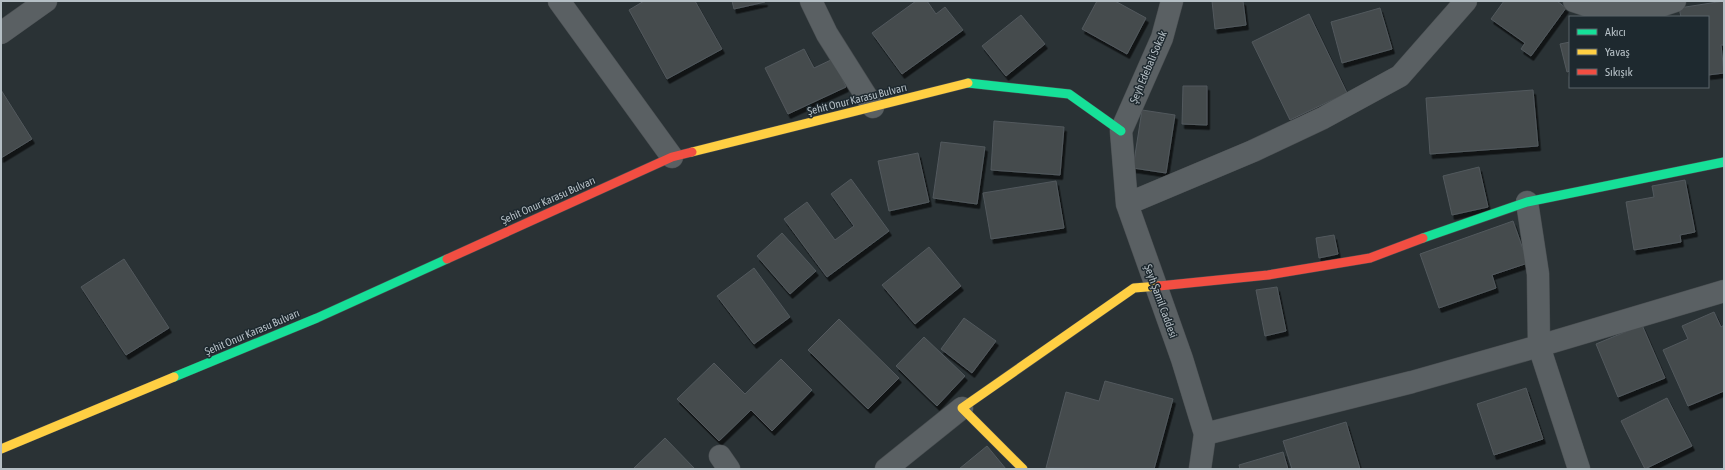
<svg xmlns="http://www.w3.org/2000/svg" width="1725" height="470" font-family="'Asap Condensed',sans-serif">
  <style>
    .building { fill: #454b4e; stroke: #52595d; filter: url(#shadow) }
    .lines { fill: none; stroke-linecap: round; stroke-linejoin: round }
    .street-casing { stroke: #484d50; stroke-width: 23 }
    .fast-casing { stroke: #484d50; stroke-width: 10 }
    .slow-casing { stroke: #484d50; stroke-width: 10 }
    .jam-casing { stroke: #484d50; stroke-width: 10 }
    .street { stroke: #5a6063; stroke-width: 22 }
    .fast { stroke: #16e098; stroke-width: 9 }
    .slow { stroke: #ffcf43; stroke-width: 9 }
    .jam { stroke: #f24e42; stroke-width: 9 }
    .labels { text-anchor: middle; stroke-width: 3; stroke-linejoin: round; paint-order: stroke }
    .street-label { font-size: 11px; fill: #b5bfc5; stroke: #1e292f }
  </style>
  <defs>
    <filter id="shadow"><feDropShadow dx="2.5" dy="4.5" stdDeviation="0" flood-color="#0009"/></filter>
  </defs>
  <rect width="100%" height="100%" fill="#2a3235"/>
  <path class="building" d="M 644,1 L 695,1 L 722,49 L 667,79 L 629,10 Z
    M 732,1 L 765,1 L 765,2 L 734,9 Z
    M 916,1 L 927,1 L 936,14 L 945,7 L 963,30 L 902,74 L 872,33 Z
    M 1097,1 L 1115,1 L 1146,18 L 1127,54 L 1082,29 Z
    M 1212,1 L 1243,1 L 1246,25 L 1215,29 Z
    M 1504,1 L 1557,1 L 1566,8 L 1531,56 L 1521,49 L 1525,43 L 1491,19 Z
    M 1724,1 L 1724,45 L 1721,45 L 1724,73 L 1708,75 L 1708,17 L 1681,17 L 1679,8 Z
    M 1380,8 L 1392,49 L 1342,63 L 1331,22 Z
    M 1309,14 L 1347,93 L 1290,120 L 1252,42 Z
    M 1021,15 L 1045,44 L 1006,76 L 982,46 Z
    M 1570,42 L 1570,71 L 1567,72 L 1560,44 Z
    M 804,49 L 814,68 L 833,59 L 846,87 L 788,114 L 765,68 Z
    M 1183,86 L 1207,86 L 1207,125 L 1182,124 Z
    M 1,90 L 32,139 L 1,158 Z
    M 1533,90 L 1538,146 L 1430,154 L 1426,98 Z
    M 1142,110 L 1175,115 L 1166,173 L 1133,168 Z
    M 994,121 L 1064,127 L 1060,175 L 991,170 Z
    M 941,142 L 985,147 L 977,204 L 933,198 Z
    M 918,153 L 929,202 L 889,211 L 878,161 Z
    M 1479,167 L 1488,207 L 1452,215 L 1443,176 Z
    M 851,179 L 889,231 L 827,277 L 784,219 L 807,202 L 835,240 L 854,226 L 831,194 Z
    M 1685,180 L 1695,232 L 1680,235 L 1681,242 L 1634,250 L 1626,202 L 1654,197 L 1652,186 Z
    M 1056,181 L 1064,228 L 991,239 L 983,193 Z
    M 1513,221 L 1528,263 L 1492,275 L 1496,288 L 1439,308 L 1420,254 Z
    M 782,233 L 816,271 L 790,294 L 757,256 Z
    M 1334,235 L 1338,254 L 1319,258 L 1316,238 Z
    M 929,247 L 961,286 L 915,324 L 882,285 Z
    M 124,259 L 169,328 L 126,355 L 81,287 Z
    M 754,268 L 790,317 L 754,344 L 717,296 Z
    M 1277,287 L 1286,331 L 1265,336 L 1256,290 Z
    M 1714,312 L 1721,327 L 1724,325 L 1724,391 L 1688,406 L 1663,350 L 1688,339 L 1682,326 Z
    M 964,318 L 996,341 L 972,373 L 941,349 Z
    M 839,319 L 899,378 L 868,409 L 808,350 Z
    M 1642,325 L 1665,378 L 1618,397 L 1596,344 Z
    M 924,337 L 965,376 L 937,406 L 896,366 Z
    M 781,359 L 812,390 L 772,431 L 751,410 L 719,441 L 677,399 L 714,363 L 745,394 Z
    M 1105,381 L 1173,399 L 1154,469 L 1046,468 L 1066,392 L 1099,401 Z
    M 1526,388 L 1543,439 L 1494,455 L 1477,404 Z
    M 1667,398 L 1692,446 L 1645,469 L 1621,421 Z
    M 1346,422 L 1360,469 L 1292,469 L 1283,441 Z
    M 665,438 L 695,469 L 633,469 Z
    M 987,446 L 1006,469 L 959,469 Z
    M 1283,452 L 1288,469 L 1240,469 L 1239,465 Z"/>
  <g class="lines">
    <g class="street-casing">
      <path id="street" d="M 559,1 L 672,157
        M 811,1 L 827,34 L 873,107
        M 1172,1 L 1162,38 L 1121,131 L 1127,204 L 1182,359 L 1205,434 L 1200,469
        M 1574,1 L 1601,10 L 1657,7 L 1675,1
        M 1,33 L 46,1
        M 1527,202 L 1538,274 L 1539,346 L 1579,469
        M 1127,204 L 1253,151 L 1323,118 L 1400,76 L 1466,1
        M 1205,434 L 1412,382 L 1539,346 L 1724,291
        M 720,456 L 729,469
        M 886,469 L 962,408"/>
    </g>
    <g class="fast-casing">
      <path id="fast" d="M 968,83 L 1069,94 L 1121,131
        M 1423,238 L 1527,202 L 1724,162
        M 174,377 L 317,318 L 447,259"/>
    </g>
    <g class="slow-casing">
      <path id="slow" d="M 692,152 L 968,83
        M 1,449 L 174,377
        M 1023,469 L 962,408 L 1134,288 L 1159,286"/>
    </g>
    <g class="jam-casing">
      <path id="jam" d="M 447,259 L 672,157 L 692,152
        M 1159,286 L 1268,275 L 1370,258 L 1423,238"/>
    </g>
    <use href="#street" class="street"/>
    <use href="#fast" class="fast"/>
    <use href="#slow" class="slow"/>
    <use href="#jam" class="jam"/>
  </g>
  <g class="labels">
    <g class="street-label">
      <text transform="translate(1148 67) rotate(-67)" y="4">Şeyh Edebali Sokak</text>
      <text transform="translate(857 99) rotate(-14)" y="4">Şehit Onur Karasu Bulvarı</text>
      <text transform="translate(548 200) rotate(-24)" y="4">Şehit Onur Karasu Bulvarı</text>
      <text transform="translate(1161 301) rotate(70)" y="4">Şeyh Şamil Caddesi</text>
      <text transform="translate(252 332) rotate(-23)" y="4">Şehit Onur Karasu Bulvarı</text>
    </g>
  </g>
  <rect width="1725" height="470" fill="none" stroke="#b5bfc5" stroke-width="4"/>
  <rect x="1569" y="16" width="140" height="72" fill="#1e292f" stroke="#5a656b"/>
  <rect x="1577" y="29" width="20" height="6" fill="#16e098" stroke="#5a656b"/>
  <text x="1605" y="36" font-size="12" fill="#b5bfc5">Akıcı</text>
  <rect x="1577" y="49" width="20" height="6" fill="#ffcf43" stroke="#5a656b"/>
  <text x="1605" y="56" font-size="12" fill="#b5bfc5">Yavaş</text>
  <rect x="1577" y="69" width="20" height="6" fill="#f24e42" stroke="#5a656b"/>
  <text x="1605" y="76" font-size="12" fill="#b5bfc5">Sıkışık</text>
</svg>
